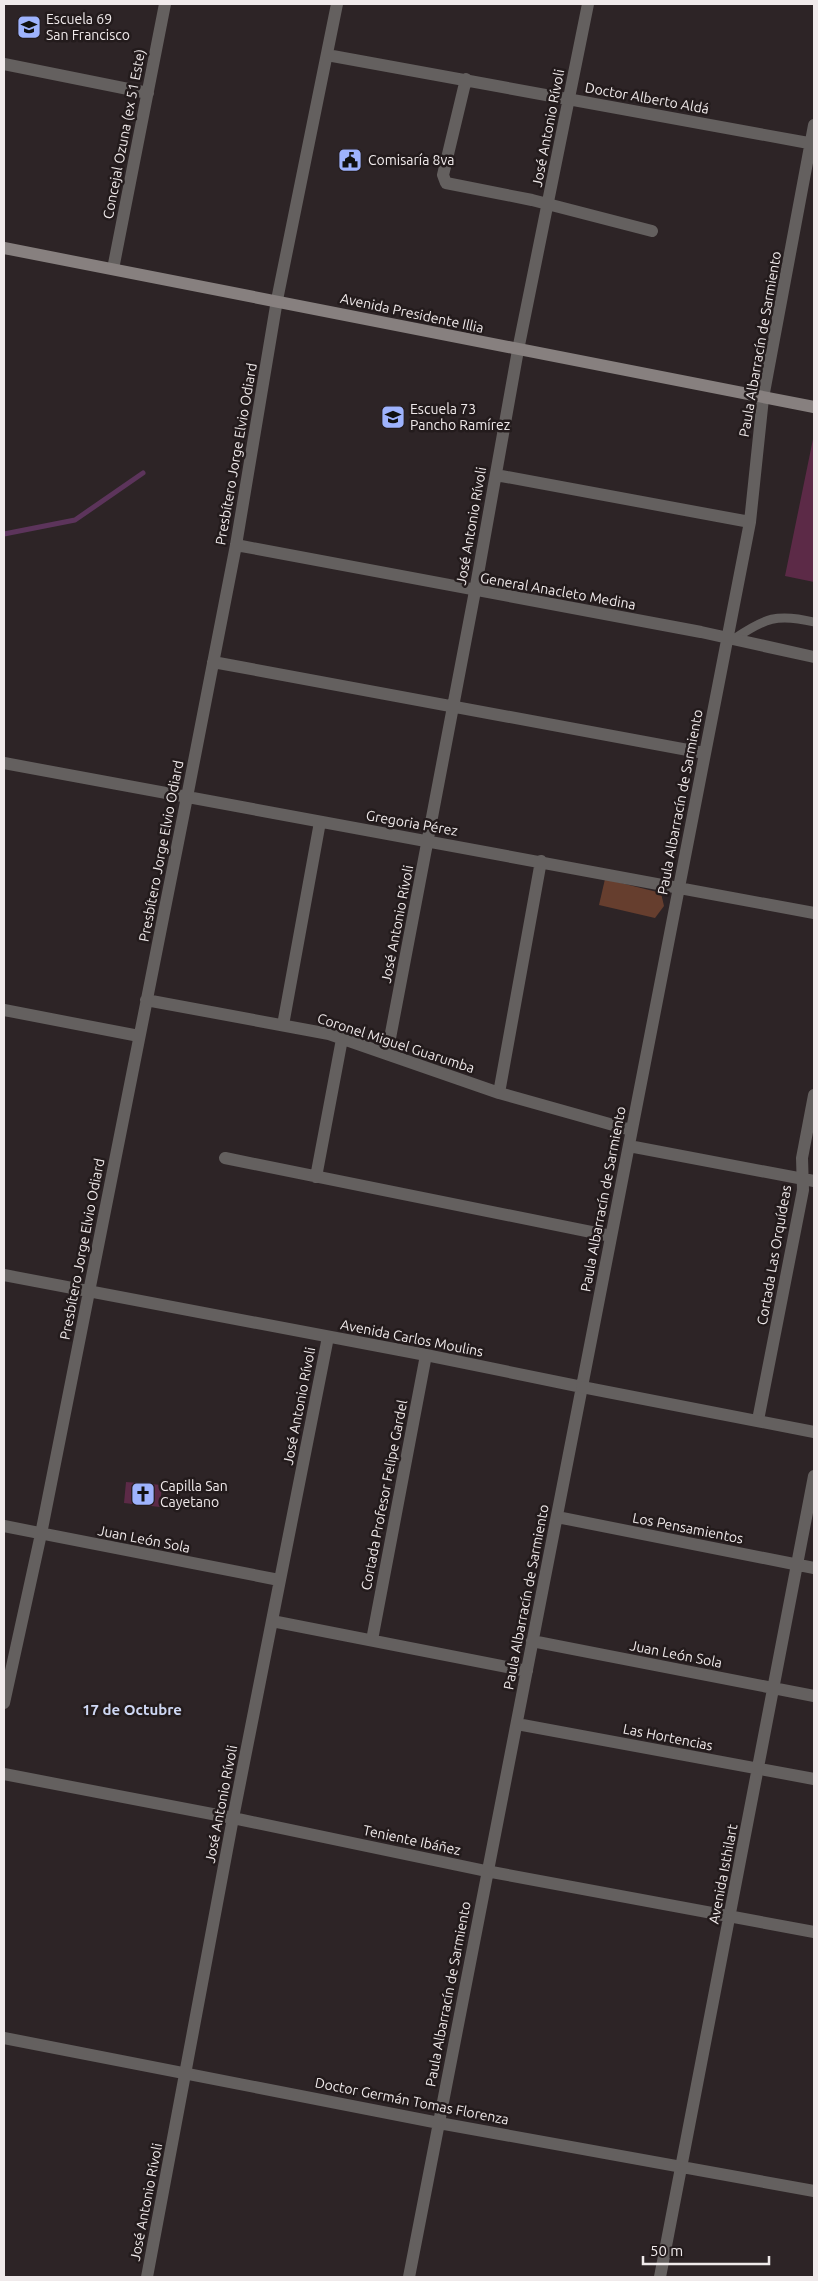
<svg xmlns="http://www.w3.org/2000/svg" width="818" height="2281" font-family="Ubuntu,sans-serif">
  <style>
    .green { fill: #663e2e }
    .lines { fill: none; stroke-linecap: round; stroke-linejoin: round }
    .stream { stroke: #5c345b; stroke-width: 5 }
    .building { fill: #5c2a47 }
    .service { stroke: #64605f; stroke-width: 9 }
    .minor { stroke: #64605f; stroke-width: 12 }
    .tertiary { stroke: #64605f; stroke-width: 12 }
    .secondary { stroke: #87807f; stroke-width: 12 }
    .labels { text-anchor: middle; stroke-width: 5; stroke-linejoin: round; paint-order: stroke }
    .poi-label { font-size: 14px; fill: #f0eaeb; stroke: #231b1c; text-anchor: start }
    .street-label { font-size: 14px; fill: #f0eaeb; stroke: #231b1c }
    .neighbourhood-label { font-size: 15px; font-weight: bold; fill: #cfd8f4; stroke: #231b1c }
  </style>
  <rect width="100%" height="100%" fill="#2d2426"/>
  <path class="green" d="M 605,879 L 661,893 L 664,906 L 655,918 L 599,905 Z"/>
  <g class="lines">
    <path class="stream" d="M 4,534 L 75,520 L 143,473"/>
  </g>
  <path class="building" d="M 813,439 L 814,439 L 814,582 L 785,576 Z
    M 126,1482 L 162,1485 L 160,1507 L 124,1503 Z"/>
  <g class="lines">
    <path class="service" d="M 734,639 C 765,618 777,613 814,622"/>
    <path class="minor" d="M 327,55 L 814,144
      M 4,64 L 148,93
      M 466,79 L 443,175 L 446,183 L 532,200 L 652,231
      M 113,269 L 165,4
      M 496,475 L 750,522
      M 236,545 L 701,632 L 814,657
      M 213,662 L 704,753
      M 4,763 L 814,913
      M 146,1000 L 329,1034 L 499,1093 L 631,1130
      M 4,1010 L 139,1036
      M 283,1025 L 320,822
      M 387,1054 L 475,591 L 518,350 L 588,4
      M 499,1093 L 541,861
      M 629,1146 L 814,1181
      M 225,1158 L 611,1236
      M 316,1177 L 342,1039
      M 4,1275 L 426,1355 L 582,1387
      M 758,1420 L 803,1190 L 802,1158 L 814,1095
      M 557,1517 L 814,1568
      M 4,1526 L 279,1580
      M 272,1621 L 527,1671
      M 372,1640 L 426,1355
      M 532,1641 L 814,1696
      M 4,1703 L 41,1534 L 187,797 L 236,545 L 277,300 L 337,4
      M 517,1724 L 814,1779
      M 4,1774 L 233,1818 L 486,1871 L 814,1932
      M 4,2038 L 439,2123 L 814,2191
      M 147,2277 L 233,1818 L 328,1337
      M 409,2277 L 750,522 L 763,398 L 814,125
      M 660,2277 L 814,1476"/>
    <path class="tertiary" d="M 582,1387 L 814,1432"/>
    <path class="secondary" d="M 4,248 L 814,407"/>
  </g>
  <defs>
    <g id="school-square" transform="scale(1.25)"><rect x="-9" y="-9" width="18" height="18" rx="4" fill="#9eb3fd" stroke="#231b1c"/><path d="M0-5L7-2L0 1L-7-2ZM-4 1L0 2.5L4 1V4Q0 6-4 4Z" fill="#111"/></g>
    <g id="civic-square" transform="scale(1.25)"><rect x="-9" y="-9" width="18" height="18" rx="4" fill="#9eb3fd" stroke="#231b1c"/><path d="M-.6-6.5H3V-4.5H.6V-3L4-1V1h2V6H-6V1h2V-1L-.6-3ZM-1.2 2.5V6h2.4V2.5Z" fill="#111"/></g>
    <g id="church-square" transform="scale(1.25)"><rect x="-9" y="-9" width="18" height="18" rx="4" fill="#9eb3fd" stroke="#231b1c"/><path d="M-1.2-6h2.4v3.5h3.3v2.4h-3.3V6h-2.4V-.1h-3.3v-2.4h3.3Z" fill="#111"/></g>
  </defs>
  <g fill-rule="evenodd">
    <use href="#school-square" x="29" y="27"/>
    <use href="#civic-square" x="350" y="160"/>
    <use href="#school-square" x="393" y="417"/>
    <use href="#church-square" x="143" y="1494"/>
  </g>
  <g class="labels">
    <g class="poi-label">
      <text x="46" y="24">Escuela 69<tspan x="46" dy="16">San Francisco</tspan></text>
      <text x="368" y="165">Comisaría 8va</text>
      <text x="410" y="414">Escuela 73<tspan x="410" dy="16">Pancho Ramírez</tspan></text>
      <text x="160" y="1491">Capilla San<tspan x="160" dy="16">Cayetano</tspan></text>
    </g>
    <g class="street-label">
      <text transform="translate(647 98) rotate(10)" y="5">Doctor Alberto Aldá</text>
      <text transform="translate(548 128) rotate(-79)" y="5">José Antonio Rívoli</text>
      <text transform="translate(124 134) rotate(-79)" y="5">Concejal Ozuna (ex 51 Este)</text>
      <text transform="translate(412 313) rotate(12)" y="5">Avenida Presidente Illia</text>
      <text transform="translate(760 344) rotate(-80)" y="5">Paula Albarracín de Sarmiento</text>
      <text transform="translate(236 454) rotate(-80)" y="5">Presbítero Jorge Elvio Odiard</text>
      <text transform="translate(471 526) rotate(-80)" y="5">José Antonio Rívoli</text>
      <text transform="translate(558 591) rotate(10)" y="5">General Anacleto Medina</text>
      <text transform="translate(680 802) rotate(-79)" y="5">Paula Albarracín de Sarmiento</text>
      <text transform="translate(412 823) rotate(10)" y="5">Gregoria Pérez</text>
      <text transform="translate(161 851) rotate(-79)" y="5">Presbítero Jorge Elvio Odiard</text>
      <text transform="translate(397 924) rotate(-79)" y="5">José Antonio Rívoli</text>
      <text transform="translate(396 1043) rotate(18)" y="5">Coronel Miguel Guarumba</text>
      <text transform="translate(603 1199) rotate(-79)" y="5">Paula Albarracín de Sarmiento</text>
      <text transform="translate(82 1249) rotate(-79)" y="5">Presbítero Jorge Elvio Odiard</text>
      <text transform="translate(774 1255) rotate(-80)" y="5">Cortada Las Orquídeas</text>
      <text transform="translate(412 1338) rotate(11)" y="5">Avenida Carlos Moulins</text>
      <text transform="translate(299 1406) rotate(-79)" y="5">José Antonio Rívoli</text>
      <text transform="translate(384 1495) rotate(-79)" y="5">Cortada Profesor Felipe Gardel</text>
      <text transform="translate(688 1528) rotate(11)" y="5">Los Pensamientos</text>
      <text transform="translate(144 1539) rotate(11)" y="5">Juan León Sola</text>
      <text transform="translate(526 1597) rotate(-79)" y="5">Paula Albarracín de Sarmiento</text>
      <text transform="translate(676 1654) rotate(11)" y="5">Juan León Sola</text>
      <text transform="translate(668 1737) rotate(11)" y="5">Las Hortencias</text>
      <text transform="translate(221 1804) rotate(-79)" y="5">José Antonio Rívoli</text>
      <text transform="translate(412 1840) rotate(12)" y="5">Teniente Ibáñez</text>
      <text transform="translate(723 1874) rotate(-79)" y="5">Avenida Isthilart</text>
      <text transform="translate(448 1994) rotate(-79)" y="5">Paula Albarracín de Sarmiento</text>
      <text transform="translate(412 2101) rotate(11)" y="5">Doctor Germán Tomas Florenza</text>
      <text transform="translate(146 2202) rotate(-79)" y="5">José Antonio Rívoli</text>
    </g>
    <g class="neighbourhood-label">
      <text x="132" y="1715">17 de Octubre</text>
    </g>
  </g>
  <rect width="818" height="2281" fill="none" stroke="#f0eaeb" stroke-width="10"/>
  <path d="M643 2256v8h126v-8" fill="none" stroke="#f0eaeb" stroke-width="2.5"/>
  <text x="650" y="2256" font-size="15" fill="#f0eaeb" stroke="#231b1c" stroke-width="4" paint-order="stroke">50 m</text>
</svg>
